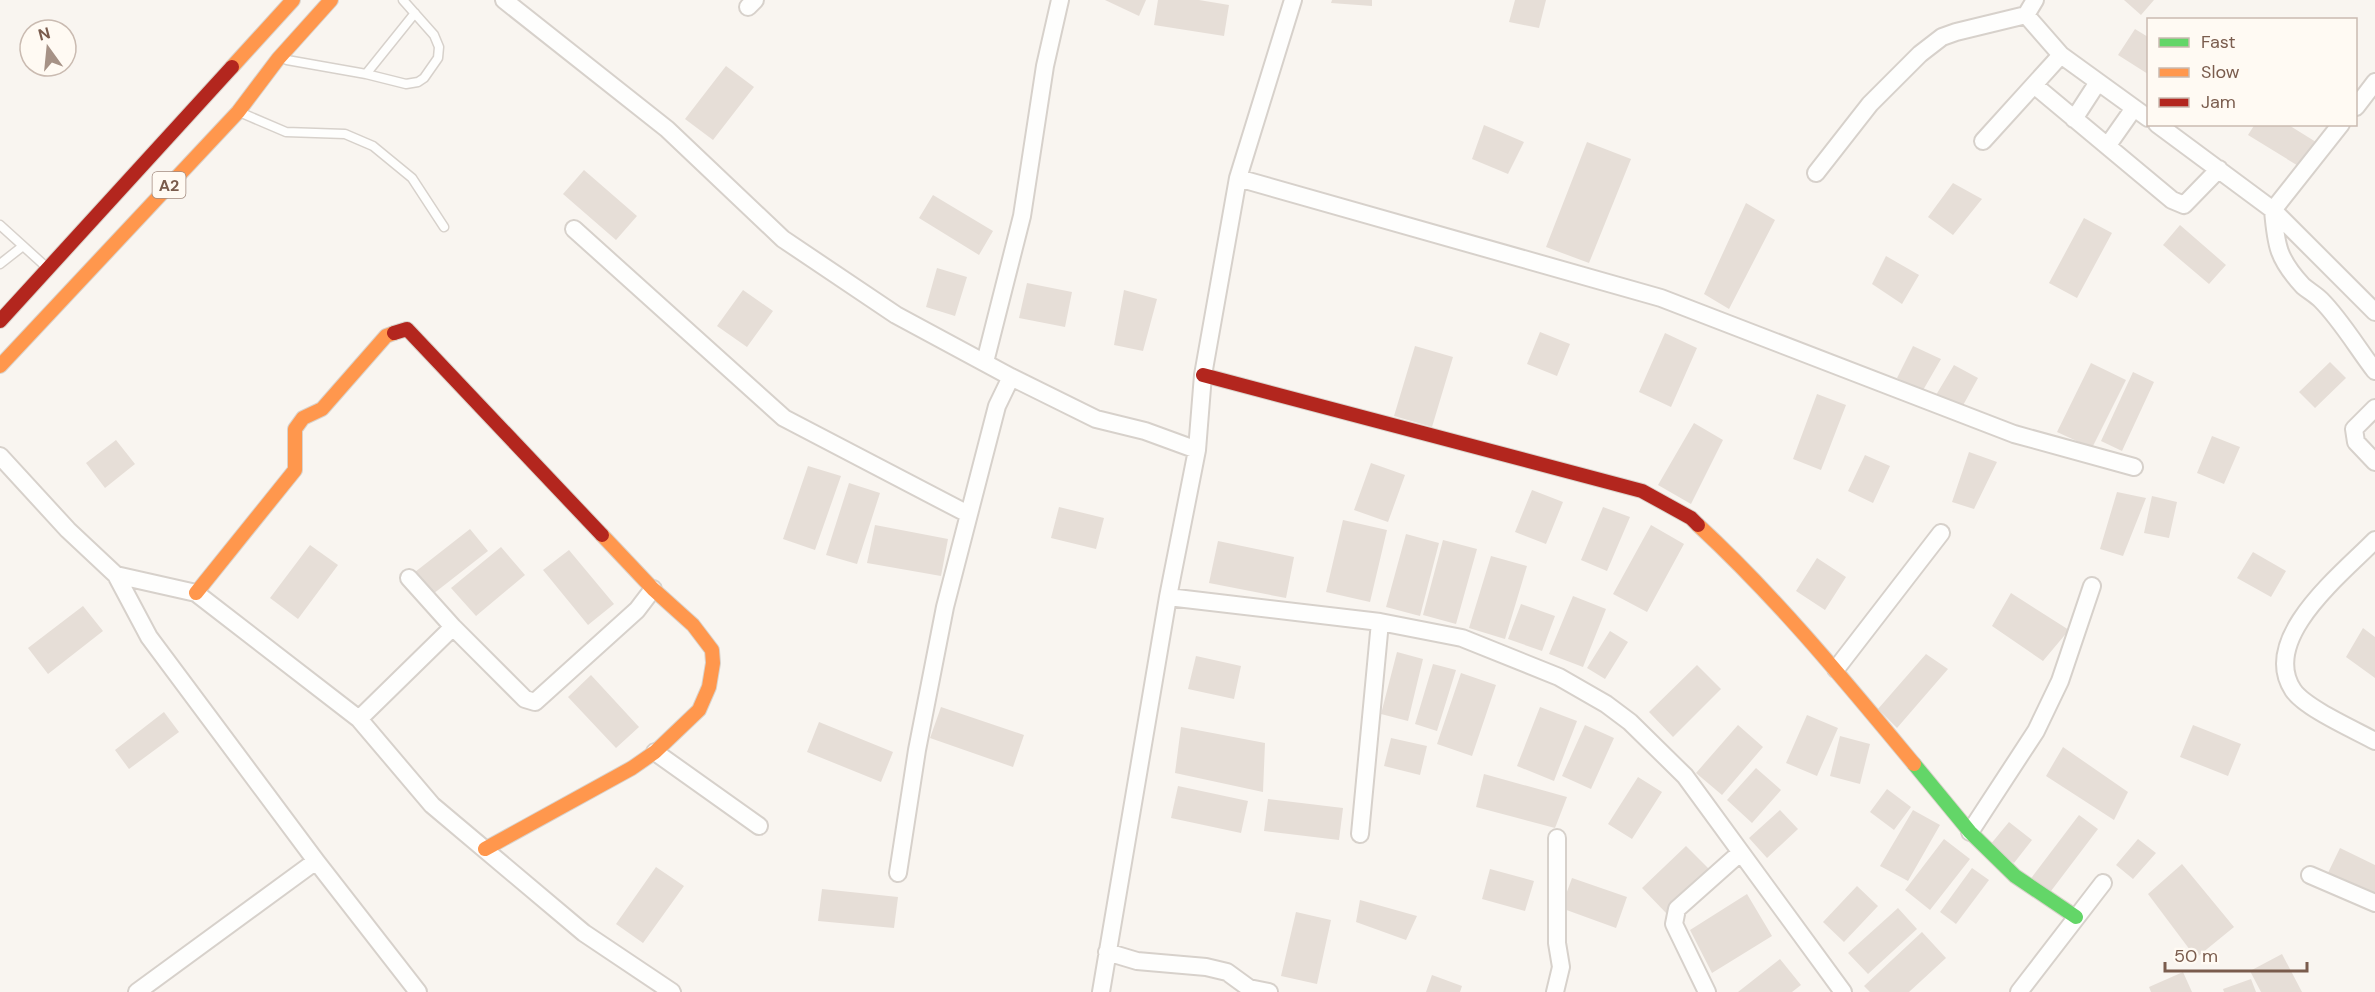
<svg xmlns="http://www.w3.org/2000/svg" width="2375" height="992" font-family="'DM Sans',sans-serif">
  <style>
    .building { fill: #e6ded7 }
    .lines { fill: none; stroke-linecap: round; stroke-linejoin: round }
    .lane-casing { stroke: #d7d1cb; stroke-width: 11 }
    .street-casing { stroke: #d7d1cb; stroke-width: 20 }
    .fast-casing { stroke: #d9d2cb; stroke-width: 16 }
    .slow-casing { stroke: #d9d2cb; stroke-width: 16 }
    .jam-casing { stroke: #d9d2cb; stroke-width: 16 }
    .lane { stroke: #fefefd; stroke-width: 8 }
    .street { stroke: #fefefd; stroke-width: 16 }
    .fast { stroke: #63d668; stroke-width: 14 }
    .slow { stroke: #ff974d; stroke-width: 14 }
    .jam { stroke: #b3261e; stroke-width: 14 }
    .labels { text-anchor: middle; stroke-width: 5; stroke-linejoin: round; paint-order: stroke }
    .shield { fill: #fffaf3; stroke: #a28b7f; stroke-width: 1.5 }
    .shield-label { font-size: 16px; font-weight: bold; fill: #7a5c4d }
  </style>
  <rect width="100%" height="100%" fill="#f9f5f0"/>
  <path class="building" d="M 1105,0 L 1146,0 L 1139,16 Z
    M 1158,0 L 1199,0 L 1229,5 L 1224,36 L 1154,25 Z
    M 1332,0 L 1372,0 L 1372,6 L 1331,3 Z
    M 1515,0 L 1546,0 L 1539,28 L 1509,22 Z
    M 2124,0 L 2154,0 L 2141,15 Z
    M 2135,29 L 2148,37 L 2148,74 L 2118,55 Z
    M 726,66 L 754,87 L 713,140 L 685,119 Z
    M 2255,124 L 2287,124 L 2316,142 L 2300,167 L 2248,135 Z
    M 1484,125 L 1524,142 L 1508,174 L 1472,159 Z
    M 1587,142 L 1631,159 L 1589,263 L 1546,247 Z
    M 584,170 L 637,216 L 616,240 L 563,194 Z
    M 1953,183 L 1982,199 L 1953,235 L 1928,217 Z
    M 933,195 L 993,231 L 979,255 L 919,218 Z
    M 1746,203 L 1775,220 L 1729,309 L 1704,294 Z
    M 2084,218 L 2112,233 L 2077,298 L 2049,283 Z
    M 2180,225 L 2226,265 L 2209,284 L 2163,245 Z
    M 1886,256 L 1919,275 L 1902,304 L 1872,284 Z
    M 937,268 L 967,277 L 955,316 L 926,307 Z
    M 1027,283 L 1072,292 L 1065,327 L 1019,318 Z
    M 743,290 L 773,311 L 747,347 L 717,326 Z
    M 1124,290 L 1157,299 L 1143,351 L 1114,345 Z
    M 1540,332 L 1570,344 L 1557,376 L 1527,364 Z
    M 1665,333 L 1697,348 L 1671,407 L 1639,392 Z
    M 1415,346 L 1453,357 L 1432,427 L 1394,416 Z
    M 1913,346 L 1941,359 L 1922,392 L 1897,378 Z
    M 2330,362 L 2346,378 L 2315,408 L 2299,392 Z
    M 2091,363 L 2126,380 L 2092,448 L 2057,432 Z
    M 1954,365 L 1978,378 L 1961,409 L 1936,395 Z
    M 2133,372 L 2154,382 L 2122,451 L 2101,441 Z
    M 1817,394 L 1846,405 L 1821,470 L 1793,459 Z
    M 1694,423 L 1723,440 L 1691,504 L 1658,485 Z
    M 2212,436 L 2240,447 L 2224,484 L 2197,473 Z
    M 116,440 L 135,464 L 105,488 L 86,463 Z
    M 1969,452 L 1997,462 L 1974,509 L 1952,502 Z
    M 1865,455 L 1890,466 L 1873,503 L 1848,491 Z
    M 1371,463 L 1405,475 L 1388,522 L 1354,510 Z
    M 808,466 L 841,476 L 815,550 L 783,539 Z
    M 849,483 L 880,493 L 857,564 L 826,555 Z
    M 1532,490 L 1563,502 L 1546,544 L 1515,532 Z
    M 2117,492 L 2146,498 L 2123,556 L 2100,549 Z
    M 2152,496 L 2177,502 L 2169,538 L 2144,533 Z
    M 1059,507 L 1104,518 L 1096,549 L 1051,538 Z
    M 1603,507 L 1630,517 L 1607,571 L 1581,560 Z
    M 1343,520 L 1387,530 L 1370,602 L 1326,592 Z
    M 875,525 L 948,539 L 941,576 L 867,563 Z
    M 1651,525 L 1684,544 L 1647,612 L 1613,594 Z
    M 470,529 L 488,551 L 433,594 L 415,572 Z
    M 1406,534 L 1439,543 L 1420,616 L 1386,607 Z
    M 1443,540 L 1477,549 L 1456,624 L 1423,615 Z
    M 1218,541 L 1294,557 L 1286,598 L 1209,583 Z
    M 310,545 L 338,565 L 298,619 L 270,598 Z
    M 501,547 L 525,575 L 476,616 L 451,588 Z
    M 569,550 L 614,604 L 588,625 L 543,570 Z
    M 2253,552 L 2286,571 L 2271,597 L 2237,578 Z
    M 1491,556 L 1527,566 L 1505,639 L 1469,628 Z
    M 1817,558 L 1846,577 L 1825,610 L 1796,591 Z
    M 2011,593 L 2069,630 L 2043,661 L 1992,626 Z
    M 1573,596 L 1606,609 L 1583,667 L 1549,654 Z
    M 1521,604 L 1555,616 L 1542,651 L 1508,639 Z
    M 83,606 L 103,631 L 48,674 L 28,648 Z
    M 2363,628 L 2375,637 L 2375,678 L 2346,657 Z
    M 1610,631 L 1628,642 L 1605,679 L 1587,668 Z
    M 1397,652 L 1423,659 L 1408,721 L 1381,714 Z
    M 1926,654 L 1948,669 L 1897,728 L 1878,709 Z
    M 1196,656 L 1241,666 L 1234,699 L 1188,689 Z
    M 1433,664 L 1456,670 L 1437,731 L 1415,724 Z
    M 1697,665 L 1721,689 L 1673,737 L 1649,712 Z
    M 1461,673 L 1496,685 L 1472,756 L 1437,744 Z
    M 591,675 L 639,727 L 616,748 L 568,697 Z
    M 941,707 L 1024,735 L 1013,767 L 930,738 Z
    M 1540,707 L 1577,721 L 1554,781 L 1517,766 Z
    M 164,712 L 179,732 L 129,769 L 115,750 Z
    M 1807,715 L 1838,728 L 1817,776 L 1786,763 Z
    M 819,722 L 893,752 L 881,782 L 807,752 Z
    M 1585,725 L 1614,738 L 1591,789 L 1562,776 Z
    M 1738,725 L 1763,747 L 1722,795 L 1696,773 Z
    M 2193,725 L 2241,744 L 2228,776 L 2180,757 Z
    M 1181,727 L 1265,743 L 1263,792 L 1175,773 Z
    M 1840,736 L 1870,744 L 1860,784 L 1830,776 Z
    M 1391,738 L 1427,746 L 1420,775 L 1384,766 Z
    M 2063,747 L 2128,792 L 2114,820 L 2046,776 Z
    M 1756,768 L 1781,790 L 1752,823 L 1727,800 Z
    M 1484,774 L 1567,797 L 1555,828 L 1476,807 Z
    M 1638,777 L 1662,792 L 1632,839 L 1608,824 Z
    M 1178,786 L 1248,801 L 1241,833 L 1171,818 Z
    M 1887,789 L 1911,807 L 1894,830 L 1870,812 Z
    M 1268,799 L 1343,808 L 1339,840 L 1264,831 Z
    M 1780,810 L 1798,829 L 1767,858 L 1749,838 Z
    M 1913,810 L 1940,825 L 1908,881 L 1880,866 Z
    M 2079,815 L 2098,829 L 2048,895 L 2029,881 Z
    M 2009,822 L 2032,840 L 2014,863 L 1990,845 Z
    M 1944,839 L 1970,859 L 1930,910 L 1905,890 Z
    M 2138,839 L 2156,853 L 2133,879 L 2116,865 Z
    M 1686,846 L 1712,872 L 1667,914 L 1642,888 Z
    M 2340,848 L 2375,865 L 2375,894 L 2373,899 L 2326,877 Z
    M 2182,864 L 2234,927 L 2196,958 L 2148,894 Z
    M 656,867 L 684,886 L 643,943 L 616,924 Z
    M 1972,868 L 1989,880 L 1956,924 L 1940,912 Z
    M 1490,869 L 1534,881 L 1525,911 L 1482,899 Z
    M 1572,878 L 1627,897 L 1616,928 L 1561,908 Z
    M 1857,886 L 1878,906 L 1844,942 L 1823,922 Z
    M 822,889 L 898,897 L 894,928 L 818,921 Z
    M 1747,894 L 1772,936 L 1712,973 L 1690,930 Z
    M 1360,900 L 1417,916 L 1406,940 L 1356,922 Z
    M 1898,908 L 1917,929 L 1868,974 L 1848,953 Z
    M 1296,912 L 1331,920 L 1317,984 L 1281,976 Z
    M 1922,932 L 1946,958 L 1909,992 L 1870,992 L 1864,986 Z
    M 2282,954 L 2302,992 L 2261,992 L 2250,971 Z
    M 1780,959 L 1801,985 L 1792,992 L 1738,992 Z
    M 2183,972 L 2192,992 L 2151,992 L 2149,987 Z
    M 1432,975 L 1462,986 L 1460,992 L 1426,992 Z
    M 2251,979 L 2256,992 L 2224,992 L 2223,989 Z"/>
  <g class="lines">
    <g class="lane-casing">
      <path id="lane" d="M 287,60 L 366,74 L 406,84 L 418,82 L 424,78 L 438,58 L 439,47 L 434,35 L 403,0
        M 366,74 L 415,13
        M 244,114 L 286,132 L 345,134 L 373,146 L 412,178 L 444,227
        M 0,225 L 43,264
        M 0,264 L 23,246"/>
    </g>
    <g class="street-casing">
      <path id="street" d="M 504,0 L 667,129 L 783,239 L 896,315 L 1011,377 L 1096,419 L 1145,431 L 1197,450
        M 2035,0 L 2026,15 L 2061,55 L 2148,118
        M 748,7 L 755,0
        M 2034,85 L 2172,200 L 2184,205 L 2219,169
        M 2356,107 L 2375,82
        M 2074,119 L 2098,82
        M 2157,124 L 2273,210 L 2375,312
        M 2341,124 L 2273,210 C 2276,246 2278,259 2303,286 C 2309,291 2316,295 2321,300 C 2341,320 2358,349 2375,371
        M 1983,141 L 2061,55
        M 2108,145 L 2134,108
        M 1816,173 L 1870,104 L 1920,54 L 1942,37 L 1956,32 L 2026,15
        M 1238,178 L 1661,298 L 2014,434 L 2134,467
        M 574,229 L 784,418 L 968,514
        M 985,362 L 1022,216 L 1045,66 L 1060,0
        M 2375,408 L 2354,429 L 2356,442 L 2375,462
        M 0,456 L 68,530 L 116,575 L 149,637 L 316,861 L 418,992
        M 2375,540 C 2343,573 2259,638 2293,690 C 2305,708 2355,730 2375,741
        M 116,575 L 196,593 L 359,719 L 432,805 L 584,933 L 672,992
        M 409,578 L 453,627 L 525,699 L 535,702 L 637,610 L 653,589
        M 1168,597 L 1380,622 L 1462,638 L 1559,677 L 1606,704 L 1630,722 L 1685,776 L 1843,992
        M 1836,669 L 1941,533
        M 359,719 L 453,627
        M 655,752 L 759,826
        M 1970,832 L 2036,731 L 2060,681 L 2092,586
        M 1360,834 L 1380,622
        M 898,873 L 917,750 L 945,607 L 997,406 L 1011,377
        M 2310,875 L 2375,903
        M 1107,952 L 1137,961 L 1206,967 L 1227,972 L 1249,988 L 1269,992
        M 137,992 L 316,861
        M 1101,992 L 1168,597 L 1197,450 L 1203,375 L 1238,178 L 1293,0
        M 1555,992 L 1561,967 L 1557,943 L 1557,838
        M 1707,992 L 1674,924 L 1677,909 L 1740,853
        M 2019,992 L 2103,883"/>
    </g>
    <g class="fast-casing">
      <path id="fast" d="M 1914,764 L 1970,832 L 2015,876 L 2076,917"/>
    </g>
    <g class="slow-casing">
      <path id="slow" d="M 232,67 L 293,0
        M 0,366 L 238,112 L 278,59 L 331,0
        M 1698,525 C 1777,598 1845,681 1914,764
        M 196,593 L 295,470 L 295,429 L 303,418 L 322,409 L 386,336 L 394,333
        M 485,849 L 632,768 L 655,752 L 699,710 L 709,687 L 713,663 L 712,650 L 693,625 L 653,589 L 602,535"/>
    </g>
    <g class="jam-casing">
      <path id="jam" d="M 0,321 L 232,67
        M 394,333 L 407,329 L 602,535
        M 1203,375 L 1642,491 L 1691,518 L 1698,525"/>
    </g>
    <use href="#lane" class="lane"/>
    <use href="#street" class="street"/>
    <use href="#fast" class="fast"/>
    <use href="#slow" class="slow"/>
    <use href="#jam" class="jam"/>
  </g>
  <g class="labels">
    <rect class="shield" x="152.5" y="172" width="33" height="26" rx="4.5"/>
    <g class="shield-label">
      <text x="169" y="191">A2</text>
    </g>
  </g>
  <rect x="2147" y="18" width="210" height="108" fill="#fffaf3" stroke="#cabbb1" stroke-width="1.5"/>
  <rect x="2159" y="38" width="30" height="9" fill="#63d668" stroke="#cabbb1" stroke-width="1.5"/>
  <text x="2201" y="48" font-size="18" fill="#7a5c4d">Fast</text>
  <rect x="2159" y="68" width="30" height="9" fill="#ff974d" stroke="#cabbb1" stroke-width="1.5"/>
  <text x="2201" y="78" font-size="18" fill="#7a5c4d">Slow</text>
  <rect x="2159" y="98" width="30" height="9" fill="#b3261e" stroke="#cabbb1" stroke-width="1.5"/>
  <text x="2201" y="108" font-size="18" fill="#7a5c4d">Jam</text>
  <g transform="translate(48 48) rotate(345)"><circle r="28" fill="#fffaf3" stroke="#cabbb1" stroke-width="1.5"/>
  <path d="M0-4.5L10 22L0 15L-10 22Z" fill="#a69286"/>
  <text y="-9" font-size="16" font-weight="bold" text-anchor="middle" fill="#7a5c4d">N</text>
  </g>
  <path d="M2165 962v9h142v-9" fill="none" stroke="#7a5c4d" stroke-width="3"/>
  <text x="2174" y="962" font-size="18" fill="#7a5c4d" stroke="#fffaf3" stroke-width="4.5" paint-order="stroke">50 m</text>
</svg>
